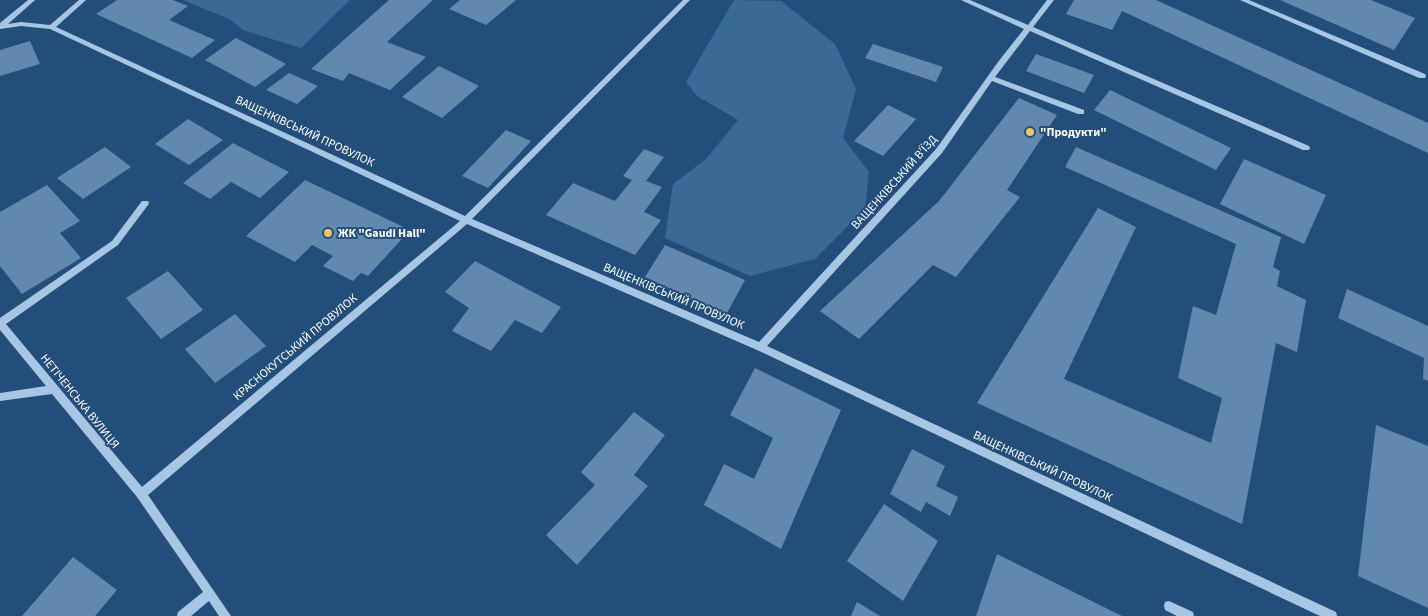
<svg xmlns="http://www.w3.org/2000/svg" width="1428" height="616" font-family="'Source Sans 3',sans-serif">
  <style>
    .green { fill: #386997 }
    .building { fill: #6188ae }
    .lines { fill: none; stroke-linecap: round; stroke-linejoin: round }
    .minor { fill: #a7c6e4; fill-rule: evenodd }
    .poi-dot { fill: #eec16b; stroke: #244e7a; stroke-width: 2 }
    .labels { text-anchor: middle; stroke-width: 4; stroke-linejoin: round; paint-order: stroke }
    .street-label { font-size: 12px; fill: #fff; stroke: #244e7a }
    .poi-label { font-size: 12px; font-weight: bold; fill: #fff; stroke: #244e7a; text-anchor: start }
  </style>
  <rect width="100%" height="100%" fill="#244e7a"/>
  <path class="green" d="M 183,0 L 350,0 L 301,48 L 243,30 L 229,19 Z
    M 734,0 L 781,1 L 835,44 L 856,89 L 843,138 L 869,172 L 865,209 L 815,259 L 750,276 L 665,238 L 673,184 L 706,159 L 738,120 L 697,96 L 686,82 Z"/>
  <path class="building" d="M 117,0 L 173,0 L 188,6 L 169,20 L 215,40 L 192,58 L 96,14 Z
    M 389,0 L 433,0 L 387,42 L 426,57 L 390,90 L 349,73 L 343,81 L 311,69 Z
    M 460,0 L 516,0 L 486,25 L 449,9 Z
    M 1074,0 L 1156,0 L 1428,123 L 1428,153 L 1122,11 L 1112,30 L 1066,14 Z
    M 1280,0 L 1371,0 L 1415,18 L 1394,50 Z
    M 236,38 L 286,64 L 255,87 L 205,60 Z
    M 30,41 L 40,64 L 0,76 L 0,50 Z
    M 873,44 L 943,67 L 936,82 L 865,58 Z
    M 1036,54 L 1094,75 L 1084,93 L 1026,71 Z
    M 439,66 L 479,86 L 442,118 L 402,97 Z
    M 289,73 L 318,86 L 297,104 L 266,90 Z
    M 1110,90 L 1231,148 L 1216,170 L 1094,110 Z
    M 1019,98 L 1057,115 L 1007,190 L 1020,197 L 956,277 L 933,265 L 859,339 L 820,311 L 939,201 Z
    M 888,105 L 916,119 L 883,156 L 854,141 Z
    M 188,119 L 223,140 L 189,165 L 155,144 Z
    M 506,130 L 531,141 L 488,188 L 462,176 Z
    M 233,143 L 289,172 L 260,198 L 231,182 L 210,199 L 183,183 Z
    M 105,147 L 131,167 L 83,199 L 57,178 Z
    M 1076,147 L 1281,237 L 1273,267 L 1280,271 L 1277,286 L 1306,300 L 1297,352 L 1276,343 L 1242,524 L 977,403 L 1098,208 L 1136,227 L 1064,379 L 1211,443 L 1222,398 L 1178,378 L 1193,306 L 1216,315 L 1236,244 L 1065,167 Z
    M 644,149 L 664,157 L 646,181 L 662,187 L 644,212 L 661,220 L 635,255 L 546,215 L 573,183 L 615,201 L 632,180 L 623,176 Z
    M 1244,159 L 1326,195 L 1304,244 L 1220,204 Z
    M 305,180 L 410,230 L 368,276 L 361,273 L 353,281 L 323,266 L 333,256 L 312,245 L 295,262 L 246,236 Z
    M 47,185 L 80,221 L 60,233 L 81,258 L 22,294 L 0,266 L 0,212 Z
    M 665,245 L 745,280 L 726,315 L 645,277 Z
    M 475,261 L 561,307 L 542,333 L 515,320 L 491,351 L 452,331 L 469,308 L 445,292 Z
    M 168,271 L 203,310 L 161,339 L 126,298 Z
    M 1347,289 L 1428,326 L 1428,381 L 1423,379 L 1424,358 L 1338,318 Z
    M 235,314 L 266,346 L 215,383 L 185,349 Z
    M 755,368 L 841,410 L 781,549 L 704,505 L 724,464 L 754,479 L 773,438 L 730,415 Z
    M 634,412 L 665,435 L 634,475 L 648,486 L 577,565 L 546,535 L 595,485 L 581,472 Z
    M 1376,425 L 1428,446 L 1428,608 L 1358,576 Z
    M 912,449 L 945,466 L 936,486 L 958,497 L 950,516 L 926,502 L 921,512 L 890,494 Z
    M 884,504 L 938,541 L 903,601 L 847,561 Z
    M 997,554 L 1122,616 L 976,616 Z
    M 73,557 L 117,590 L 95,616 L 22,616 Z
    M 857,602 L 880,616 L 851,616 Z"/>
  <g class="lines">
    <path class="minor" d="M 28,0 L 35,0 L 8,24 L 21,22 L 50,25 L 79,0 L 86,0 L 56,27 L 465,216 L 683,0 L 690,0 L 472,219 L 759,342 L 936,149 L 998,62 L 1024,29 L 961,0 L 970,0 L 1028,25 L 1047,0 L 1054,0 L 1033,27 L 1309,146 L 1310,148 L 1309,150 L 1303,150 L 1030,31 L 995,77 L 1084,110 L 1084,114 L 1078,114 L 992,81 L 942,153 L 767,346 L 1336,612 L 1337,616 L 1320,616 L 757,350 L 467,224 L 148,495 L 231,616 L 219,616 L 209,601 L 191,616 L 177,616 L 178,612 L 203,592 L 137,497 L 52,394 L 0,401 L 0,393 L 46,386 L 0,330 L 0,318 L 112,241 L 142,201 L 148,201 L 149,203 L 148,205 L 118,245 L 6,324 L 142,487 L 460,221 L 50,29 L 21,26 L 0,29 L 0,23 Z
      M 1240,0 L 1249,0 L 1425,74 L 1426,76 L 1425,78 L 1419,78 Z
      M 1169,601 L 1193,612 L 1194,616 L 1177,616 L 1165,610 L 1164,606 L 1165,602 Z"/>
  </g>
  <g class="poi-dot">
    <circle cx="1030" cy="132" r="5"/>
    <circle cx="328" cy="233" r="5"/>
  </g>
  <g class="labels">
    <g class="street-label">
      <text transform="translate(305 131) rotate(25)" y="4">ВАЩЕНКІВСЬКИЙ ПРОВУЛОК</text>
      <text transform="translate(894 182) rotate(-48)" y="4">ВАЩЕНКІВСЬКИЙ В’ЇЗД</text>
      <text transform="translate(674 296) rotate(23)" y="4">ВАЩЕНКІВСЬКИЙ ПРОВУЛОК</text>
      <text transform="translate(295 347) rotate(-40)" y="4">КРАСНОКУТСЬКИЙ ПРОВУЛОК</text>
      <text transform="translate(80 401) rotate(51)" y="4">НЕТІЧЕНСЬКА ВУЛИЦЯ</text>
      <text transform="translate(1043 466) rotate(25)" y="4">ВАЩЕНКІВСЬКИЙ ПРОВУЛОК</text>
    </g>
    <g class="poi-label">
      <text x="1040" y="136">"Продукти"</text>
      <text x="338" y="237">ЖК "Gaudi Hall"</text>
    </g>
  </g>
</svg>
